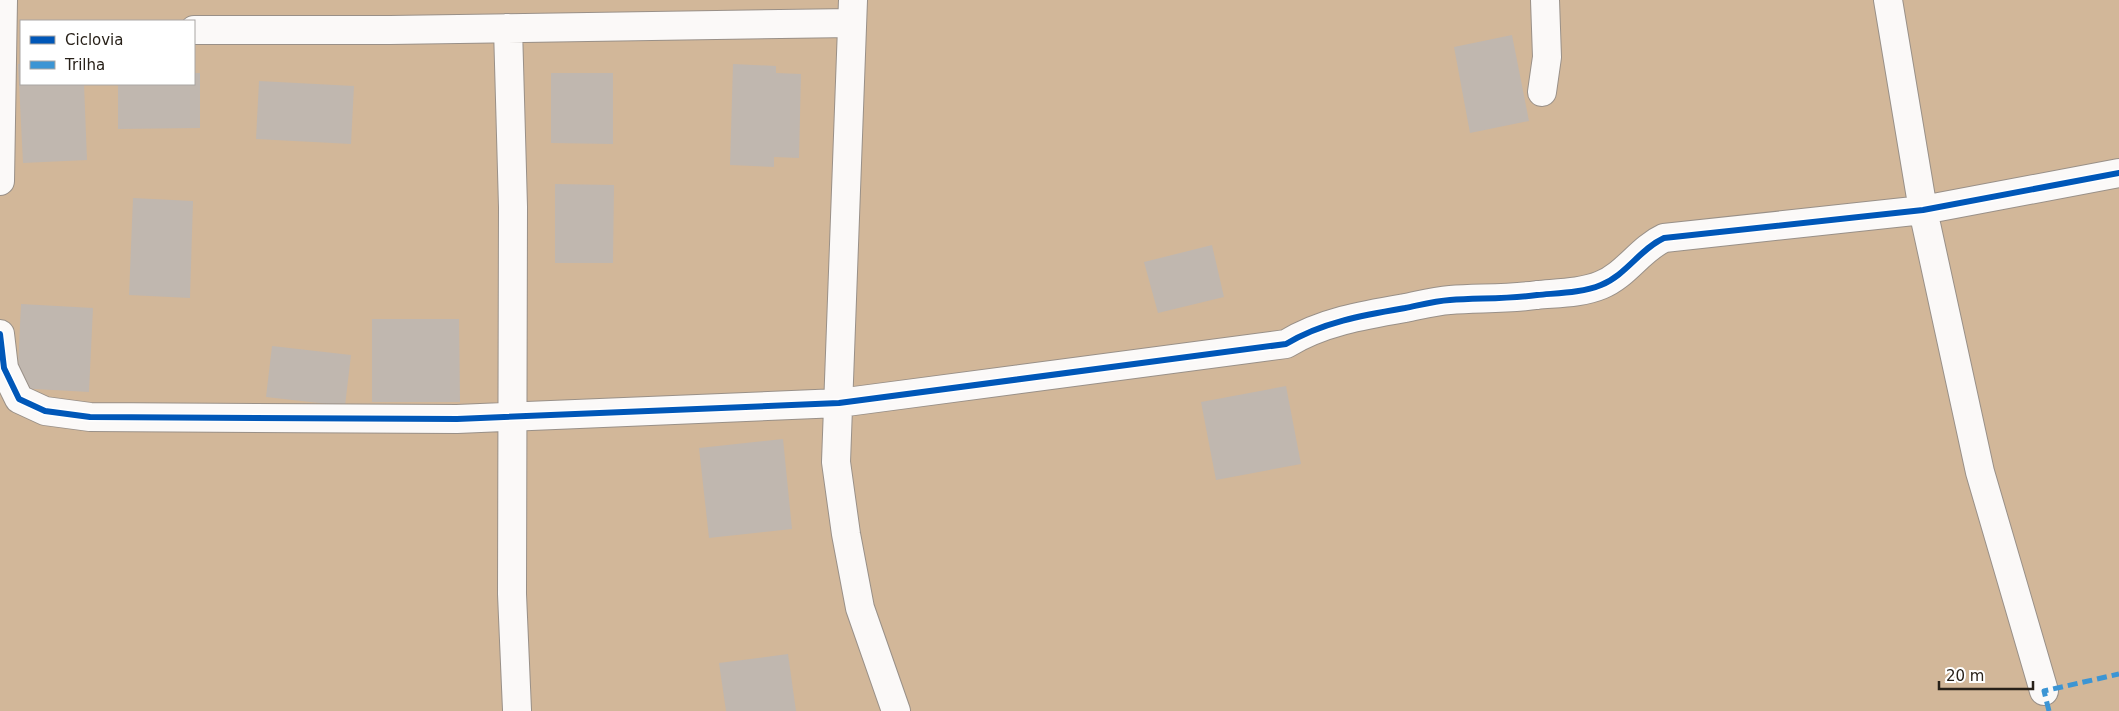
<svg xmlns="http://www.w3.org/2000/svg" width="2119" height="711" font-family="'DejaVu Sans',sans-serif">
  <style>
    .forest { fill: #d2b799; fill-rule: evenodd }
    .building { fill: #c0b7af }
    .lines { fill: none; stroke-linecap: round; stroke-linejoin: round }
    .minor-casing { stroke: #999088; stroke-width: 30 }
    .minor { stroke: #fbf9f8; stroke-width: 28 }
    .quiet { stroke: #3c95d4; stroke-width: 5; stroke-dasharray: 10 5; stroke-linecap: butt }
    .cycleway-casing { stroke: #fff; stroke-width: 9 }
    .cycleway { stroke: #0057b8; stroke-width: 6 }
  </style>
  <rect width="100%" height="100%" fill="#e5dacf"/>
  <path class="forest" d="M 0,0 L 2119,0 L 2119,711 L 0,711 ZM 21,21 L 194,21 L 194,84 L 21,84 Z"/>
  <path class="building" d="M 1512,35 L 1529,121 L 1470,133 L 1454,47 Z
    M 18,64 L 21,64 L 21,84 L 84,84 L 87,160 L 23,163 Z
    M 733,64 L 776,66 L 776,73 L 801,74 L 799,158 L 774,157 L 774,167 L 730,165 Z
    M 194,73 L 200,73 L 200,128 L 118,129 L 118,84 L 194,84 Z
    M 551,73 L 613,73 L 613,144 L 551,143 Z
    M 259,81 L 354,86 L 351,144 L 256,139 Z
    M 555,184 L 614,185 L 613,263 L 555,263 Z
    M 133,198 L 193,201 L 190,298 L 129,295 Z
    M 1212,245 L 1224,297 L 1158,313 L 1144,262 Z
    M 21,304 L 93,308 L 89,392 L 17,388 Z
    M 372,319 L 459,319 L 460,402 L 372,402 Z
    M 272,346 L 351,355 L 345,406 L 266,397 Z
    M 1286,386 L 1301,464 L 1216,480 L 1201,402 Z
    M 783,439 L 792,529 L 709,538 L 699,448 Z
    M 788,654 L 796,711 L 726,711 L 719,663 Z"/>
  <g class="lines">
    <g class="minor-casing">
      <path id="minor" d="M 853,0 L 836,462 L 846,534 L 860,608 L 896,711
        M 1888,0 L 1923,210 L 1980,472 L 2044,691
        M 508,28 L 513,207 L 512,594 L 517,710
        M 194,30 L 390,30 L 852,23
        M 1542,92 L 1547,57 L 1545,0
        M 0,181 L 3,0
        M 0,334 L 4,368 L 19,399 L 45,411 L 90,417 L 457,419 L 839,403 L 1286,344 C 1322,322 1364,315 1405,308 C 1420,305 1435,301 1450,300 C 1479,298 1508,299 1537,295 C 1557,293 1582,293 1601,285 C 1626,275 1640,249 1664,238 L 1923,210 L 2119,173"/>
    </g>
    <use href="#minor" class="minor"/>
    <path class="quiet" d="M 2049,711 L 2044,691 L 2119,674"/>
    <g class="cycleway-casing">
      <path id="cycleway" d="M 0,334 L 4,368 L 19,399 L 45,411 L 90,417 L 457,419 L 839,403 L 1286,344 C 1322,322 1364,315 1405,308 C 1420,305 1435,301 1450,300 C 1479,298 1508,299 1537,295 C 1557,293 1582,293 1601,285 C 1626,275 1640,249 1664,238 L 1923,210 L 2119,173"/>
    </g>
    <use href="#cycleway" class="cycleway"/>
  </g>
  <rect x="20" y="20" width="175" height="65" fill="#ffffff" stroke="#a9a6a3"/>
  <rect x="30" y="36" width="25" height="8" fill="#0057b8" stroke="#a9a6a3"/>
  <text x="65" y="45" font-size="15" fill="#282119">Ciclovia</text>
  <rect x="30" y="61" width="25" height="8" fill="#3c95d4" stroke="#a9a6a3"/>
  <text x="65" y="70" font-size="15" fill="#282119">Trilha</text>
  <path d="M1939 681v8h94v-8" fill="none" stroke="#282119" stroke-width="2.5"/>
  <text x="1946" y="681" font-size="15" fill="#282119" stroke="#ffffff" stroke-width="4" paint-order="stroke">20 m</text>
</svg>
